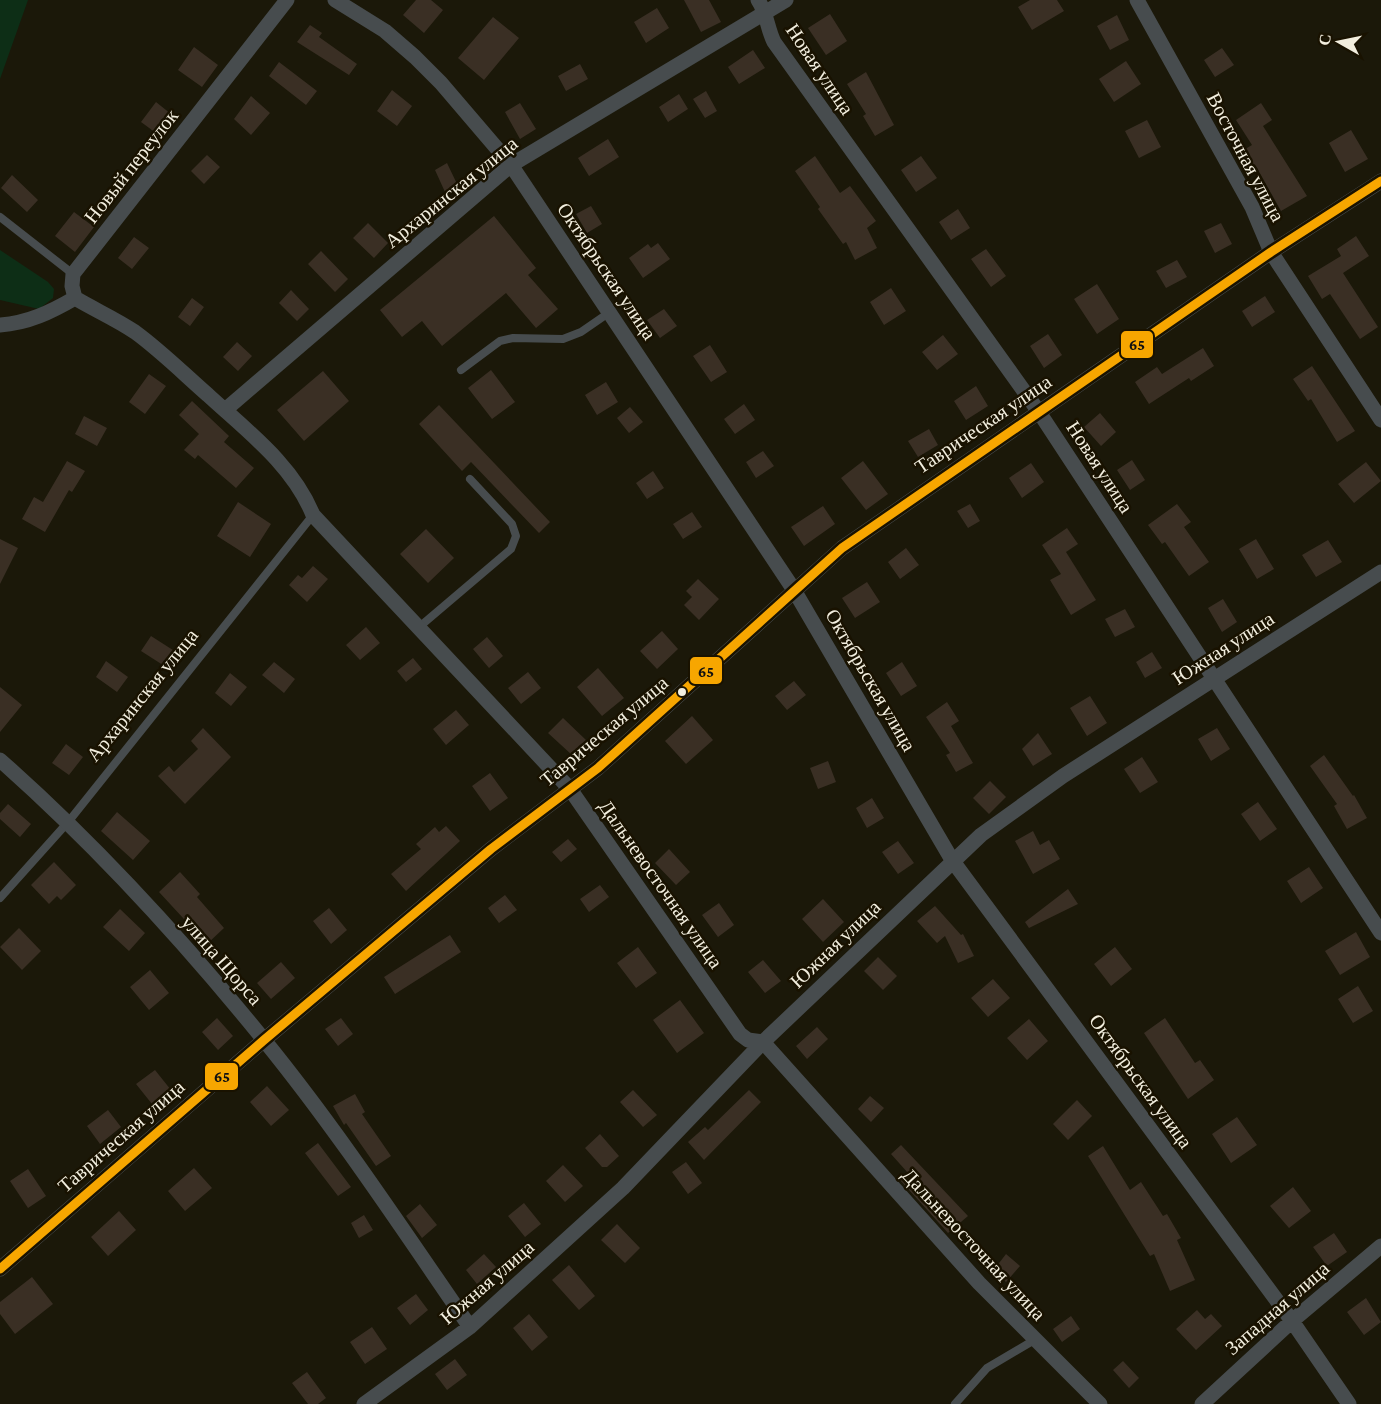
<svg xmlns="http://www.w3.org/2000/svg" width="1381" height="1404" font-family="'Crimson Pro',serif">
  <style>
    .green { fill: #0d2e16 }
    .building { fill: #3a2f24 }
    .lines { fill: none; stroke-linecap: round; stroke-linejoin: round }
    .service { stroke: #474c4e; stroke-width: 8 }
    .minor { stroke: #474c4e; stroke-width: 15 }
    .bus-1-casing { stroke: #191200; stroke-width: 14 }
    .bus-1 { stroke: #f7a600; stroke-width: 9 }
    .bus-dot { fill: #f2eede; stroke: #191200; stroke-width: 2 }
    .labels { text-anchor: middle; stroke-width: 5; stroke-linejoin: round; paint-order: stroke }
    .street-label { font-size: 20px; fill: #f2eede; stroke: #191200 }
    .line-badge { stroke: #191200; stroke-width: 2 }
    .pale-badge-label { font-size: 16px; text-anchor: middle; font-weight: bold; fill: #111 }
  </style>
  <rect width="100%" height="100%" fill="#1b1809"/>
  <path class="green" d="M 0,0 L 28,0 L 0,79 Z
    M 0,250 L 48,282 L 54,289 L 53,298 L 39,309 L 0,300 Z"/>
  <path class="building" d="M 416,0 L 431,0 L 443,10 L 424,33 L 403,15 Z
    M 684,0 L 709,0 L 721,22 L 701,32 Z
    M 1030,0 L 1057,0 L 1064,11 L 1032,30 L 1018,7 Z
    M 657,8 L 669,28 L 646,43 L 634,22 Z
    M 830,14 L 847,41 L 826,55 L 808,28 Z
    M 1117,15 L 1129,40 L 1110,50 L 1097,26 Z
    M 493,17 L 519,38 L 484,80 L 458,58 Z
    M 310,25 L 322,33 L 319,37 L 357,64 L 349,75 L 297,42 Z
    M 194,47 L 218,65 L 202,87 L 178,70 Z
    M 1222,48 L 1234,65 L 1215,77 L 1204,60 Z
    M 753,50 L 765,68 L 739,84 L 728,67 Z
    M 1126,61 L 1141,84 L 1114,102 L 1099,79 Z
    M 279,62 L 317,91 L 306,105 L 269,76 Z
    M 580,64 L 588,79 L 566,91 L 558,76 Z
    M 866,72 L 894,125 L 875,136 L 863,116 L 866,114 L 847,84 Z
    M 392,90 L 412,106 L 397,126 L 377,111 Z
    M 706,91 L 717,111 L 705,118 L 693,99 Z
    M 679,94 L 688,109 L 668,122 L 659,107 Z
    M 251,96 L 270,113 L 251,135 L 234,119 Z
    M 156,102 L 171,114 L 156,133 L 141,122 Z
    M 520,103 L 536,129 L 520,139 L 505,112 Z
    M 1261,103 L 1272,120 L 1263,126 L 1307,196 L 1281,211 L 1257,168 L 1255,170 L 1242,151 L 1252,145 L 1236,120 Z
    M 1147,120 L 1161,147 L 1139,158 L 1125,131 Z
    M 1351,130 L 1368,159 L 1345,172 L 1329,143 Z
    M 608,139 L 619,157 L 589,176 L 578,158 Z
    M 207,155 L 220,167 L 204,184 L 191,171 Z
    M 815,156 L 840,193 L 850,186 L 876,221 L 867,228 L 877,248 L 855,260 L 846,242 L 843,244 L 818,209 L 820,207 L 795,171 Z
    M 921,156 L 937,178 L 916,192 L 901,170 Z
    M 447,163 L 458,186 L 445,192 L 435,170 Z
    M 12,175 L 38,200 L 27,212 L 1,188 Z
    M 591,206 L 602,224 L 587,233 L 576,214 Z
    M 958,209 L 970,228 L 951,240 L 939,222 Z
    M 74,212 L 94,227 L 75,252 L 55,236 Z
    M 494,216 L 536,268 L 528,275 L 558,309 L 536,328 L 506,293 L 442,346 L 422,321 L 402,337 L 380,310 Z
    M 368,223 L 388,243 L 374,258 L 353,238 Z
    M 1221,223 L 1232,244 L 1215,253 L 1204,231 Z
    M 1356,236 L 1369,256 L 1343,273 L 1378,327 L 1360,339 L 1330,294 L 1322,299 L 1308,276 L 1341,256 L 1337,249 Z
    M 134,237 L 149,248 L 132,269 L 118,258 Z
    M 658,243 L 670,259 L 643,278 L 629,258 L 648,244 L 651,248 Z
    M 986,249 L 1006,276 L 991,287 L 971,259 Z
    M 321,251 L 348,279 L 335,292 L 308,264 Z
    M 1177,260 L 1187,277 L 1166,288 L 1156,271 Z
    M 1097,284 L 1119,319 L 1097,334 L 1074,299 Z
    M 891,288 L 906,311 L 884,325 L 870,302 Z
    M 291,290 L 309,309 L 297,321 L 279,303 Z
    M 1265,296 L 1275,312 L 1252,327 L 1242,311 Z
    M 192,298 L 204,307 L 190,326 L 178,317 Z
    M 664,309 L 677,326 L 660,338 L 647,320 Z
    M 1048,334 L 1062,355 L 1044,368 L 1030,346 Z
    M 943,335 L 958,354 L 937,370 L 922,352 Z
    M 237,342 L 252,356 L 238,371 L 223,357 Z
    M 710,345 L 727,372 L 711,382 L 693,356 Z
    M 1203,348 L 1214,366 L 1191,381 L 1189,378 L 1149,404 L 1135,382 L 1157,367 L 1162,374 Z
    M 1312,366 L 1355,431 L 1337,442 L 1311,399 L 1308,401 L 1293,379 Z
    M 491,370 L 515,402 L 492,419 L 468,388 Z
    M 323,371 L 349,401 L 304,441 L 277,410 Z
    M 149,374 L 166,386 L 145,414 L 129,402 Z
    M 606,382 L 618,402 L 597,415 L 585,395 Z
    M 976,386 L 988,406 L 966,420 L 954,401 Z
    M 192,401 L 229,436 L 224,442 L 254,468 L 236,488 L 198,455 L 195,459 L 184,450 L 199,434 L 179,415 Z
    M 744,404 L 755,420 L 735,434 L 724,419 Z
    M 439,405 L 550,522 L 539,533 L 471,462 L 462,471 L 419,424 Z
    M 630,407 L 643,422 L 629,433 L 617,418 Z
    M 1100,413 L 1116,432 L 1101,446 L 1084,427 Z
    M 84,416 L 107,428 L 97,446 L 75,434 Z
    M 929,429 L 938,445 L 918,457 L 908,441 Z
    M 763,451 L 774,466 L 756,478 L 746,462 Z
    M 1132,460 L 1145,480 L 1130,490 L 1117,470 Z
    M 67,461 L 85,471 L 72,492 L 69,490 L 45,532 L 22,519 L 34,497 L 43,502 Z
    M 863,461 L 888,494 L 866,510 L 841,478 Z
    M 1366,462 L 1381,481 L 1354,503 L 1338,484 Z
    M 1031,463 L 1044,482 L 1022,498 L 1009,478 Z
    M 653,471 L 664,488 L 647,499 L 636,483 Z
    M 238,502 L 271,524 L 250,557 L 217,536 Z
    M 970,504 L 980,521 L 968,528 L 957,511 Z
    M 1177,504 L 1191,522 L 1184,527 L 1209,562 L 1189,576 L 1165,542 L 1162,544 L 1148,525 Z
    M 823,506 L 835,524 L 804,546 L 791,527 Z
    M 692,512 L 702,527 L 683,539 L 673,524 Z
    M 1067,528 L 1078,544 L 1066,552 L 1096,600 L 1071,615 L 1050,580 L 1061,574 L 1042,545 Z
    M 426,529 L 454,558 L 428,583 L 400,554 Z
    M 0,539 L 18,548 L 0,584 Z
    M 1256,539 L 1274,569 L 1257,579 L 1239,549 Z
    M 1328,540 L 1342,562 L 1316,577 L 1302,555 Z
    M 906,548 L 919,565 L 900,579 L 888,562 Z
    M 313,566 L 328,579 L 307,602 L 289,585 L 298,575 L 302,578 Z
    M 698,579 L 719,599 L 699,620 L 684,605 L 692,597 L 686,591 Z
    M 867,582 L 880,602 L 855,618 L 842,598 Z
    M 1223,599 L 1237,622 L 1222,632 L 1208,608 Z
    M 1125,609 L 1135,627 L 1115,637 L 1105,619 Z
    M 366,627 L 380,643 L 360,660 L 346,645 Z
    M 662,631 L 678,649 L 657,669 L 640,651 Z
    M 151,636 L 176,652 L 166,667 L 141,651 Z
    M 487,637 L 503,656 L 489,668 L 473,649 Z
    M 1152,652 L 1162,668 L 1145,678 L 1136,662 Z
    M 413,658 L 422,669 L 406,682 L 397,671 Z
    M 106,661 L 128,677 L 117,692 L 96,677 Z
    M 274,662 L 295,679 L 284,693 L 262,675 Z
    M 902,662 L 917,686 L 901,696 L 886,673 Z
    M 598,668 L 624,698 L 602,716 L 577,687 Z
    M 528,672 L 541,688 L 521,704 L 508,688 Z
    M 230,673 L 247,687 L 231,706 L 215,693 Z
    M 794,681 L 806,695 L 787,710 L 775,696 Z
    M 0,687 L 22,705 L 0,732 Z
    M 1090,696 L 1107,723 L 1087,736 L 1070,708 Z
    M 947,702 L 959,721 L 951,726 L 973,763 L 956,772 L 946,755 L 950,753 L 926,717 Z
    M 456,710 L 469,725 L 446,745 L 433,729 Z
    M 692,716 L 713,740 L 686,764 L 665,741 Z
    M 563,718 L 586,740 L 572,755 L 548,733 Z
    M 203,728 L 231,757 L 185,804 L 158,776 L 169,766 L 174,772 L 198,749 L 191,741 Z
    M 1217,728 L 1230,749 L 1211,761 L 1198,739 Z
    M 1038,733 L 1052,754 L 1033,766 L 1022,749 Z
    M 66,744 L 83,757 L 69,775 L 52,763 Z
    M 1324,755 L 1353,796 L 1354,795 L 1367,818 L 1347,829 L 1334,806 L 1337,804 L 1310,766 Z
    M 1142,757 L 1158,782 L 1140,793 L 1124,769 Z
    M 828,761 L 836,782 L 818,789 L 810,768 Z
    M 490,773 L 508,798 L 490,811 L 472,786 Z
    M 990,781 L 1006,797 L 989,814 L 973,798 Z
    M 872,798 L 884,818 L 867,828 L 856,808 Z
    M 1258,802 L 1277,829 L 1260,841 L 1241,814 Z
    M 8,804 L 31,824 L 20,837 L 0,819 L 0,813 Z
    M 117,812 L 150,841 L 133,860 L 101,831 Z
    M 446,826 L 460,841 L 406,891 L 391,874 L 421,849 L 416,844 L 435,827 L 439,832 Z
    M 1033,831 L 1040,845 L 1049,840 L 1060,859 L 1033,874 L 1015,841 Z
    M 568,839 L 577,849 L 561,862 L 552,852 Z
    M 898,841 L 914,863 L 898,874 L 882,852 Z
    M 669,849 L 690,872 L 676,885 L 655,863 Z
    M 54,862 L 76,885 L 61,900 L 57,896 L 49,904 L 31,885 Z
    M 1309,867 L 1323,888 L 1301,903 L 1287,881 Z
    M 180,872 L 200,894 L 197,897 L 224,928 L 207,944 L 159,892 Z
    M 600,885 L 609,897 L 589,912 L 580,899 Z
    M 1068,889 L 1078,904 L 1029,928 L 1025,922 Z
    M 505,895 L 517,910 L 499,923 L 488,908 Z
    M 823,899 L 844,922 L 823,942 L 802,919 Z
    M 719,903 L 734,925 L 718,937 L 702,915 Z
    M 935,906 L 961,935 L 963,934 L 974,956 L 958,963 L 945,936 L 937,943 L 917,921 Z
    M 329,908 L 347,930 L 331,944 L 313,921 Z
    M 120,909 L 145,933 L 129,951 L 103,927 Z
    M 19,928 L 41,951 L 22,970 L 0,947 Z
    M 1356,932 L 1370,957 L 1340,975 L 1325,951 Z
    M 450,935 L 461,952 L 395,994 L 384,977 Z
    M 638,947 L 657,973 L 636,988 L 617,963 Z
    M 1115,947 L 1132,969 L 1111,986 L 1094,964 Z
    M 878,957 L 897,976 L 883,990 L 864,971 Z
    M 763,960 L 781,981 L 765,993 L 748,972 Z
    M 281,962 L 295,978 L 271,999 L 257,983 Z
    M 150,970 L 169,993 L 149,1010 L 130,987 Z
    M 993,979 L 1010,998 L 988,1017 L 971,998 Z
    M 1358,986 L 1373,1011 L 1353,1023 L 1338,999 Z
    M 680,1000 L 704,1033 L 677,1053 L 653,1020 Z
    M 217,1018 L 233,1036 L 218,1050 L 202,1032 Z
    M 341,1018 L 353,1034 L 338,1046 L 325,1029 Z
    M 1165,1018 L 1195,1063 L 1200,1060 L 1214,1080 L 1188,1099 L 1144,1033 Z
    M 1029,1019 L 1048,1041 L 1027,1060 L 1007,1038 Z
    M 817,1027 L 828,1039 L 807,1059 L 796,1046 Z
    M 155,1070 L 171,1090 L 152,1104 L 136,1084 Z
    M 267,1086 L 289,1110 L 271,1126 L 250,1102 Z
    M 633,1090 L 657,1115 L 643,1127 L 620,1102 Z
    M 749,1090 L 761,1102 L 704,1160 L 688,1142 L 705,1127 L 708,1130 Z
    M 355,1094 L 365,1112 L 362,1114 L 391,1156 L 376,1166 L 346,1123 L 344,1125 L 333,1106 Z
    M 870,1096 L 884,1108 L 871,1122 L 858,1109 Z
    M 1077,1100 L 1092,1116 L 1068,1140 L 1053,1124 Z
    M 108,1110 L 121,1127 L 100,1144 L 87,1126 Z
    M 1237,1117 L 1257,1145 L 1231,1163 L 1212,1134 Z
    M 600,1134 L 619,1156 L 607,1167 L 602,1167 L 585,1148 Z
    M 318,1143 L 351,1187 L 338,1196 L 305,1153 Z
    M 901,1145 L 968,1216 L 948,1233 L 900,1180 L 908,1173 L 891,1154 Z
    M 1103,1146 L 1130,1190 L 1141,1182 L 1163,1216 L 1167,1214 L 1181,1238 L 1177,1240 L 1195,1280 L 1170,1291 L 1154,1254 L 1150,1256 L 1088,1156 Z
    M 686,1162 L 702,1183 L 688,1194 L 672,1172 Z
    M 563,1165 L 583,1186 L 565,1202 L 546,1181 Z
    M 194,1168 L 212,1188 L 185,1211 L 168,1191 Z
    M 28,1169 L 46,1196 L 28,1208 L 10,1181 Z
    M 1293,1187 L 1311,1211 L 1289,1228 L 1270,1206 Z
    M 524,1203 L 541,1224 L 525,1237 L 508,1216 Z
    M 420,1204 L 437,1225 L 422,1238 L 406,1216 Z
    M 119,1211 L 136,1230 L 108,1256 L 91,1237 Z
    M 364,1215 L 373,1230 L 359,1238 L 351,1223 Z
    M 617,1224 L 640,1248 L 625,1263 L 601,1240 Z
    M 1334,1233 L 1347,1252 L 1327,1266 L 1313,1247 Z
    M 484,1254 L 496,1267 L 477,1284 L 466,1270 Z
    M 1006,1254 L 1020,1266 L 1006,1282 L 993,1271 Z
    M 569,1265 L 595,1296 L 579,1310 L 552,1280 Z
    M 32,1277 L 53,1304 L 15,1334 L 0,1314 L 0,1302 Z
    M 416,1294 L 428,1310 L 410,1325 L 397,1308 Z
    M 1366,1298 L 1381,1322 L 1364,1335 L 1347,1312 Z
    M 1197,1310 L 1205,1319 L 1211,1314 L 1222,1326 L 1196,1350 L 1176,1329 Z
    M 529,1314 L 548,1337 L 532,1351 L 513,1328 Z
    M 1071,1316 L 1080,1329 L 1062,1342 L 1053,1329 Z
    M 372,1327 L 387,1349 L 365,1364 L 350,1342 Z
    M 455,1359 L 467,1375 L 447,1390 L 435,1374 Z
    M 1123,1361 L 1139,1378 L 1129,1388 L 1113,1370 Z
    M 307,1372 L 326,1398 L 318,1404 L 308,1404 L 292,1383 Z"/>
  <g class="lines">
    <path class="service" d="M 0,217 L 73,274
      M 461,370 L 500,341 L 513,338 L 563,339 L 581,332 L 610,312
      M 418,628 L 511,549 L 516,536 L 512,524 L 470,479
      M 0,898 L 69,821 L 313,515
      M 955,1404 L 987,1368 L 1036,1339"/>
    <path class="minor" d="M 335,0 L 385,31 L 415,57 L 441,83 L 511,165 L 794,590 L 952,860 L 1292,1321 L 1349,1404
      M 758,0 C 767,13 767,28 774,42 L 1039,412 L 1381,933
      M 1137,0 L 1252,207 L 1271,252 L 1381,420
      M 75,298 C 95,310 116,319 135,332 C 161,351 184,374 208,395 C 247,431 293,465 313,515 L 570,789 L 740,1034 L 748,1040 L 763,1042 L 979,1283 L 1100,1404
      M 75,298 L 72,286 L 73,274 L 287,0
      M 0,325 C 28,323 51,312 75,298
      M 225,410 L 511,165 L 786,0
      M 0,760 C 96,845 183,940 264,1040 C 338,1131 403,1230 470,1327
      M 0,1269 L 264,1040 L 491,849 L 598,768 L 842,548 L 1271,252 L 1381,181
      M 364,1404 L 470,1327 L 623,1188 L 763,1042 L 981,835 L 1063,776 L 1381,572
      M 1202,1404 L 1292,1321 L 1381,1246"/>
    <g class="bus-1-casing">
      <path id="bus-1" d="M 0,1269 L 264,1040 L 491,849 L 598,768 L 842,548 L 1271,252 L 1381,181"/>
    </g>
    <use href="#bus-1" class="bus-1"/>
  </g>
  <circle class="bus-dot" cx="682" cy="692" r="5"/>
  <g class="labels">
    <g class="street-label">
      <text transform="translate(820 69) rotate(56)" y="7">Новая улица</text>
      <text transform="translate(1246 157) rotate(62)" y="7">Восточная улица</text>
      <text transform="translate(131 166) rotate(-52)" y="7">Новый переулок</text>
      <text transform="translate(451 192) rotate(-39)" y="7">Архаринская улица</text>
      <text transform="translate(607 271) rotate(56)" y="7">Октябрьская улица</text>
      <text transform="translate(983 424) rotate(-34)" y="7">Таврическая улица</text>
      <text transform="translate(1100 467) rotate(57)" y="7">Новая улица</text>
      <text transform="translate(1223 648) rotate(-33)" y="7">Южная улица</text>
      <text transform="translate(871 680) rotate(60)" y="7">Октябрьская улица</text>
      <text transform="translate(142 695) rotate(-51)" y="7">Архаринская улица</text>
      <text transform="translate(604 731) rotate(-40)" y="7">Таврическая улица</text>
      <text transform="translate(661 884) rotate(55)" y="7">Дальневосточная улица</text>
      <text transform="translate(835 944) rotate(-44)" y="7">Южная улица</text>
      <text transform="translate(222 960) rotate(49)" y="7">улица Щорса</text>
      <text transform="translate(1141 1081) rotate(54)" y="7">Октябрьская улица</text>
      <text transform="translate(121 1136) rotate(-41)" y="7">Таврическая улица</text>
      <text transform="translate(974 1244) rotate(47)" y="7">Дальневосточная улица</text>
      <text transform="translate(487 1282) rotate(-41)" y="7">Южная улица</text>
      <text transform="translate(1277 1308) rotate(-41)" y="7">Западная улица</text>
    </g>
  </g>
  <g class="line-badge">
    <rect x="1120" y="330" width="34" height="29" rx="6" fill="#f7a600"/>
    <rect x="689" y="656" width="34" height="29" rx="6" fill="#f7a600"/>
    <rect x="204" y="1062" width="35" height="29" rx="6" fill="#f7a600"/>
  </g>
  <g class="pale-badge-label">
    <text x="1137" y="350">65</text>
    <text x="706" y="677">65</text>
    <text x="222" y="1082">65</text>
  </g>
  <g transform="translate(1339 42) rotate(279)" stroke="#191200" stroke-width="4.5" paint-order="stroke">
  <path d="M0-4.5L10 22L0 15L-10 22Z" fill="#f2eede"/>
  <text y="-9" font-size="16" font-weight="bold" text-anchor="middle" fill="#f2eede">С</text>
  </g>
</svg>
